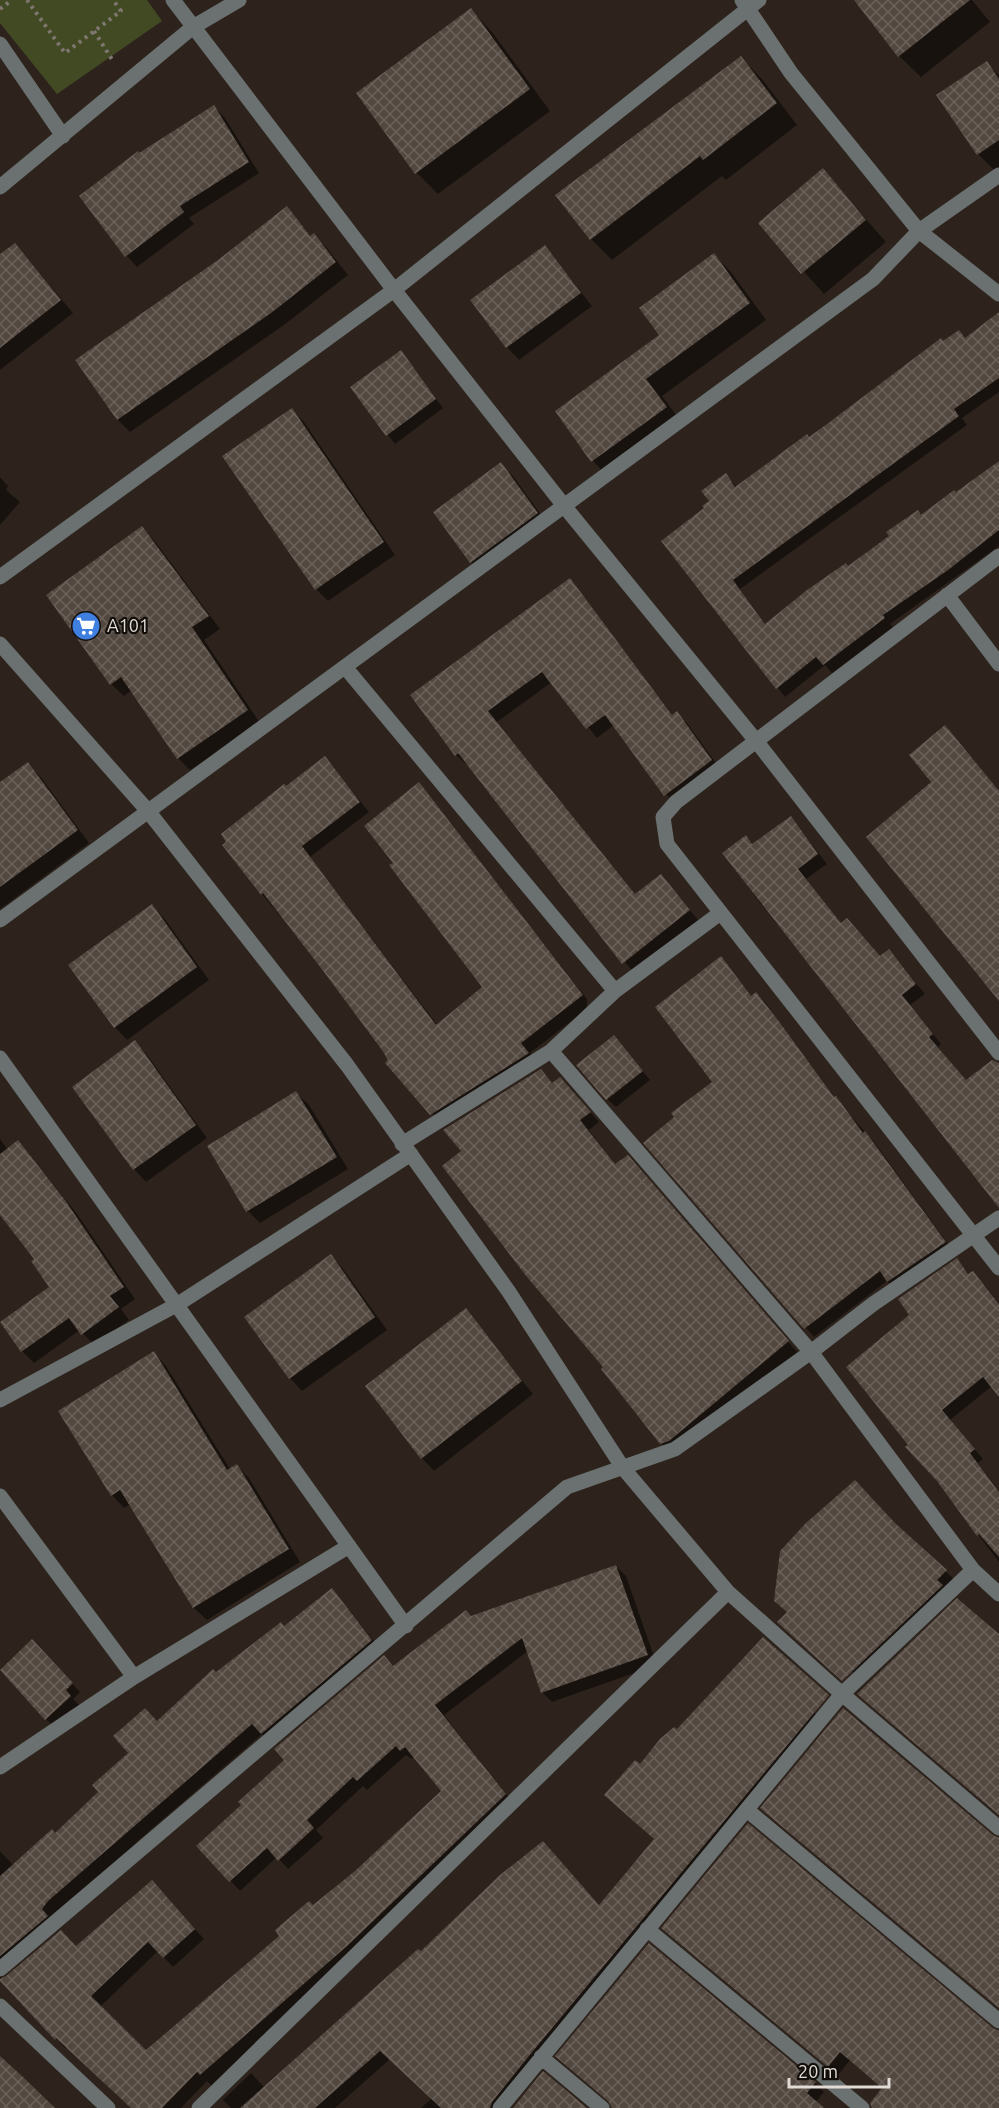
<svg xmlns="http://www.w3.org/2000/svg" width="999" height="2108" font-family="Ubuntu,sans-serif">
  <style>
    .green { fill: #424a24 }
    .shadow { fill: #0007 }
    .building { fill: url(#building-cross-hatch) }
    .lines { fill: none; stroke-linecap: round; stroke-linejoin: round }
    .path { stroke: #7e766f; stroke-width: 4; stroke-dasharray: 3 4.5; stroke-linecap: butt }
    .minor { stroke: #6a7170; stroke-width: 15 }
    .labels { text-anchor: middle; stroke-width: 4.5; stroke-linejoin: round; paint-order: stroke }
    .poi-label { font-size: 18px; fill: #e1dad5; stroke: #120e0a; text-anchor: start }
  </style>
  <defs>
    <pattern id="building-cross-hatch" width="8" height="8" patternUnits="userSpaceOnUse" patternTransform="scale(1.5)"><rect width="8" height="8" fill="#534840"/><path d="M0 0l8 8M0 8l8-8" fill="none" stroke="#6b625b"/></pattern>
  </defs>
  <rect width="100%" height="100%" fill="#2d231c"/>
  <path class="green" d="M 0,0 L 147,0 L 162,21 L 57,94 L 0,23 Z"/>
  <path class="shadow" d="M 855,0 L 972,0 L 990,22 L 921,77 L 899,56 Z
    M 471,10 L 492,32 L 550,111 L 438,194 L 417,173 L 358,93 Z
    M 741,58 L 762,79 L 797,125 L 726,180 L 722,176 L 612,260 L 591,239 Z
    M 986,63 L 999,75 L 999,175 L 978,154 L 938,96 Z
    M 214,107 L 225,118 L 259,173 L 189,218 L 194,224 L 137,267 L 127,256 L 139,154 Z
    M 823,170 L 886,242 L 824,294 L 760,223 Z
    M 286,208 L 311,237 L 314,235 L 326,247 L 348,275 L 284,325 L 130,432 L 118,420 L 77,360 L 219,261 Z
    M 15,244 L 73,313 L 0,370 L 0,256 Z
    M 545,247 L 592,306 L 519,360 L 507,347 Z
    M 714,255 L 731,272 L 766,320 L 662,396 L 683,424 L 609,478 L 593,461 L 557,411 L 661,335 Z
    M 999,324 L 999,392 L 962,418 L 967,425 L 740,589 L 766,625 L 999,463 L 999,546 L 890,624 L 893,627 L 832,673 L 825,665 L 785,697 L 663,541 L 706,508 L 726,475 L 737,487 L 944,342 L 966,339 Z
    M 401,352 L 443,408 L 395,444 L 352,388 Z
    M 292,410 L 304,422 L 395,555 L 328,601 L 316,589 Z
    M 500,464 L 513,476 L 549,526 L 483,574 L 471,562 Z
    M 0,477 L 8,486 L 6,490 L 20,502 L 0,525 Z
    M 142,528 L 154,540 L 220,629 L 204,640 L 260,723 L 190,770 L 178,758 L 132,690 L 124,696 L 111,684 Z
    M 570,580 L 673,716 L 677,713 L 687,723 L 721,770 L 675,805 L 614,725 L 597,738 L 552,682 L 497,722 L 636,895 L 661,876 L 699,921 L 633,972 L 468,763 L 466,764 L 456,755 Z
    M 325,758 L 369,812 L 310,857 L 438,1026 L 484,987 L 419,784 L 587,999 L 587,1009 L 530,1053 L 537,1064 L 441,1124 L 322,967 L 262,894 L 286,788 Z
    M 28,764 L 40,776 L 89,843 L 0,909 L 0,784 Z
    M 791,818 L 827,864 L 806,879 L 842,924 L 881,958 L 889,951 L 925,994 L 910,1005 L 941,1044 L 938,1047 L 966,1081 L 999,1064 L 999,1206 L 866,1033 L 760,903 L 724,853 L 746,837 L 754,845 Z
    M 152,906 L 164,918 L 209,980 L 127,1040 L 115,1027 Z
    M 720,958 L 752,997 L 756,994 L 765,1002 L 835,1098 L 874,1142 L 954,1252 L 897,1290 L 887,1281 L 814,1337 L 645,1143 L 714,1082 Z
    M 614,1037 L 650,1080 L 616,1107 L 607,1099 Z
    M 134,1042 L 147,1055 L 207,1138 L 146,1182 L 134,1169 L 74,1087 Z
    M 541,1071 L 553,1084 L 570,1088 L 599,1122 L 589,1130 L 616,1165 L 637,1167 L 797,1352 L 678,1450 L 671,1453 L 661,1443 L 605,1367 L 464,1151 Z
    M 296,1093 L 309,1105 L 348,1169 L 260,1223 L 248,1211 Z
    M 0,1139 L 8,1150 L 18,1142 L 29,1154 L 77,1214 L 135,1299 L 121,1309 L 129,1320 L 94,1345 L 80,1330 L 34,1363 L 22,1351 L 51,1287 L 36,1259 L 0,1212 Z
    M 331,1256 L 343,1269 L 387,1330 L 302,1391 L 290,1378 Z
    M 957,1260 L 970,1275 L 973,1273 L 982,1282 L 999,1303 L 999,1394 L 992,1386 L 950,1420 L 983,1459 L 978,1463 L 999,1491 L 999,1562 L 910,1445 L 911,1316 Z
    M 465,1310 L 533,1394 L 434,1471 L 422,1458 Z
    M 154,1353 L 166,1366 L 230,1469 L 236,1465 L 249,1478 L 300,1562 L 207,1620 L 194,1608 L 131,1504 L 124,1508 L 112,1495 Z
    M 898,1529 L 954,1579 L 861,1679 L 826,1650 Z
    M 616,1566 L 626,1576 L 657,1665 L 552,1702 L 542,1692 L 528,1651 L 444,1715 L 515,1805 L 242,2056 L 219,2094 L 207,2081 L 181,2108 L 132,2108 L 67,2047 L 65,2048 L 0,1979 L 0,1851 L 13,1865 L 56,1835 L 100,1793 L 158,1723 L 216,1674 L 284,1628 L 341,1600 L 381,1650 L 272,1743 L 262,1734 L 140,1839 L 3,1971 L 1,1979 L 76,1948 L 161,1891 L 204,1939 L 173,1967 L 158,1951 L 100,2007 L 145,2052 L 356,1873 L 443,1791 L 415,1756 L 411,1759 L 406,1755 L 367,1790 L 363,1786 L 316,1830 L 323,1838 L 288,1869 L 277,1857 L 240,1891 L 199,1846 L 243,1805 L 384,1657 L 394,1667 L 472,1617 Z
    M 40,1649 L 80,1692 L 73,1699 L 79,1705 L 54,1727 L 46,1719 Z
    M 814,1712 L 823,1721 L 504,2108 L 421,2108 L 432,2098 L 390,2059 L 335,2108 L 231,2108 L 223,2100 L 251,2073 L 265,2088 L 421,1953 L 599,1906 L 655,1839 L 640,1766 L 677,1731 Z
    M 672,1937 L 999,2032 L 999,2108 L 873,2108 L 884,2088 L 850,2060 L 838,2075 Z
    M 815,2083 L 824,2092 L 816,2102 L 822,2108 L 613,2108 Z"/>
  <path class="building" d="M 854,0 L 970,0 L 898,57 Z
    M 471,8 L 530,89 L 415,174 L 356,93 Z
    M 741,56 L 777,103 L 703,160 L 700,156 L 590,240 L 555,195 Z
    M 987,61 L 999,79 L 999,140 L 977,155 L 936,95 Z
    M 214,105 L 249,162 L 180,206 L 184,212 L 125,257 L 79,196 L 138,151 L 139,153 Z
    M 823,168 L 866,220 L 801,274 L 758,223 Z
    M 287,206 L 310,236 L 314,233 L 336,262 L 271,313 L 117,420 L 75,360 L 218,260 Z
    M 15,243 L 61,300 L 0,348 L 0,254 Z
    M 545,245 L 581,293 L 506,348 L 470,300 Z
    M 714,253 L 750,303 L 646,379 L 667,407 L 591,462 L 555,411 L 659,335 L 639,308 Z
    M 999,312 L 999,378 L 954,409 L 959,416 L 733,580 L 765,624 L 807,590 L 846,563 L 848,566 L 889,536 L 886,532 L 918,510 L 921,515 L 954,490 L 956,492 L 999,461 L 999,530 L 948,570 L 883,615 L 885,618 L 823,665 L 816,657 L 776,689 L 661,541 L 704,508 L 702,506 L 709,501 L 701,491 L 726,473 L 735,487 L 807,434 L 809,437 L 831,421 L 941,338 L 943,341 L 959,330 L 965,338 Z
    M 401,350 L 436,399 L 386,436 L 350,387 Z
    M 292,408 L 384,542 L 315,590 L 222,456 Z
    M 501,462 L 538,513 L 470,563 L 433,512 Z
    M 142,526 L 209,616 L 192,627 L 248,710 L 177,759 L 121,677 L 110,685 L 46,595 Z
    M 570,578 L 672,715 L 677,711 L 712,760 L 664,796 L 605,715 L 586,729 L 542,672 L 488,711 L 635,894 L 661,874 L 690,910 L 622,964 L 458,753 L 455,756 L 410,695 Z
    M 945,725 L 999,791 L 999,1001 L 866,837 L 931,782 L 909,755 Z
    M 325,756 L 360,802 L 302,846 L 436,1025 L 482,987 L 389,865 L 393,863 L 364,826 L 419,782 L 583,995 L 521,1043 L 529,1053 L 430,1115 L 385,1063 L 388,1060 L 382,1050 L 321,968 L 263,893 L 261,895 L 222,845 L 226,842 L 221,834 L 284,784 L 286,786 Z
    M 28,762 L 78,830 L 0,887 L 0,782 Z
    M 791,816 L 818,854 L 798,869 L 841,923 L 847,918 L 880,956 L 889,949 L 916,984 L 902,995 L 933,1034 L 929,1037 L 966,1080 L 992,1060 L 999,1063 L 999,1208 L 722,853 L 746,835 L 752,844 Z
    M 152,904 L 197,967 L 114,1028 L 68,965 Z
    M 721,956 L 751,996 L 756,992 L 778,1020 L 834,1097 L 836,1096 L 863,1133 L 865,1131 L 946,1242 L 887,1282 L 880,1271 L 804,1329 L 643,1143 L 674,1117 L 671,1113 L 712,1082 L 655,1007 Z
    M 614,1035 L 643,1071 L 606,1100 L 576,1065 Z
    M 135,1040 L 196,1125 L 133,1170 L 72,1087 Z
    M 541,1069 L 552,1083 L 560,1077 L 591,1112 L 580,1120 L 615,1164 L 628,1155 L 789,1341 L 669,1441 L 660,1444 L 601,1369 L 603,1367 L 527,1277 L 442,1166 L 461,1151 L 443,1130 Z
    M 296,1091 L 337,1157 L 246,1212 L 207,1146 Z
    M 18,1140 L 65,1200 L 124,1287 L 110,1296 L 119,1307 L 81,1335 L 69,1318 L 21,1352 L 0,1322 L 49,1287 L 31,1261 L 34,1259 L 0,1215 L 0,1154 Z
    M 331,1254 L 375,1317 L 289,1379 L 244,1317 Z
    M 957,1258 L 968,1274 L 973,1271 L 999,1304 L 999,1397 L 983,1377 L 942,1410 L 975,1449 L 970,1453 L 999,1492 L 999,1557 L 979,1534 L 977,1536 L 937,1481 L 905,1447 L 908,1445 L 846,1367 L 909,1315 L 898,1299 Z
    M 466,1308 L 522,1381 L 421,1459 L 365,1386 Z
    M 154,1351 L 227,1470 L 237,1464 L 289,1549 L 193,1608 L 120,1490 L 111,1496 L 58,1411 Z
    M 855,1480 L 895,1523 L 947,1570 L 937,1580 L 943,1585 L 842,1681 L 777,1622 L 787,1612 L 774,1601 L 780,1551 L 806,1523 Z
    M 616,1565 L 648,1655 L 541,1693 L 522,1638 L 435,1705 L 506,1794 L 347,1946 L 200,2075 L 197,2072 L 162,2108 L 131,2108 L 56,2038 L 55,2040 L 0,1981 L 0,1979 L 6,1976 L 61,1930 L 76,1946 L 152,1880 L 195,1929 L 163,1958 L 148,1942 L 91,1996 L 146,2050 L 279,1936 L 275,1930 L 309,1901 L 313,1905 L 355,1871 L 441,1791 L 405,1747 L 400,1751 L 396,1746 L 357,1781 L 353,1777 L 307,1820 L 314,1828 L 278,1861 L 267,1848 L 229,1882 L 196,1846 L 241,1805 L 238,1802 L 284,1760 L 274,1749 L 384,1655 L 393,1666 L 466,1610 L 471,1616 Z
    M 332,1588 L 372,1640 L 261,1734 L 252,1724 L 48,1901 L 42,1909 L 48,1916 L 0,1956 L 0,1876 L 52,1829 L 55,1833 L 98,1792 L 92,1785 L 128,1753 L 113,1736 L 145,1708 L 157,1721 L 213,1669 L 216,1672 L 281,1622 L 284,1626 Z
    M 957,1598 L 999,1634 L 999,1815 L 857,1694 Z
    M 763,1637 L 829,1695 L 533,2051 L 492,2102 L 490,2108 L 441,2108 L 380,2051 L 315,2108 L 240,2108 L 418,1949 L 421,1951 L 500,1875 L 543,1841 L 599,1905 L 654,1839 L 604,1795 L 635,1760 L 640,1764 L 660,1739 L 674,1727 L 677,1729 Z
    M 32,1639 L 73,1683 L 66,1690 L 71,1696 L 45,1720 L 0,1670 Z
    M 843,1708 L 993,1835 L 999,1838 L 999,2008 L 760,1808 Z
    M 748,1823 L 993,2028 L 999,2031 L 999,2108 L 872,2108 L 870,2103 L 882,2088 L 840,2052 L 828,2067 L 661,1928 Z
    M 649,1943 L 816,2082 L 807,2093 L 824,2108 L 612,2108 L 608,2101 L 555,2056 Z
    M 0,2056 L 23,2077 L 55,2108 L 0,2108 Z
    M 543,2071 L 587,2108 L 513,2108 Z"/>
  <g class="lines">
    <path class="path" d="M 27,0 L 65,53 L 121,11 L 113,0
      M 0,9 L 12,0
      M 94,31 L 113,61"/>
    <path class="minor" d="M 742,0 L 791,73 L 919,231 L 999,294
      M 759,0 L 394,290 L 565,507 L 757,742 L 999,1053
      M 0,44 L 63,136
      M 0,187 L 193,27 L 239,0
      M 999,556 L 676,802 L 663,817 L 667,844 L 999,1268
      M 0,577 L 394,290 L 173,0
      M 947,595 L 999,664
      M 0,644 L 148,811 L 347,1065 L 509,1292 L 623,1468 L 728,1592 L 199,2108
      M 345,667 L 615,991
      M 0,920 L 873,279 L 919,231 L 999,175
      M 551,1051 L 811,1352 L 973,1570 L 999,1594
      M 0,1058 L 406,1626
      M 402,1144 L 551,1051 L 615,991 L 719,914
      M 0,1400 L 178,1304 L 411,1154
      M 0,1496 L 134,1677 L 0,1767
      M 973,1570 L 842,1694 L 999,1828
      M 134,1677 L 349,1546
      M 747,1810 L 999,2021
      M 647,1929 L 862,2108
      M 0,1969 L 567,1487 L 675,1449 L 811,1352 L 873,1304 L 999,1218
      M 0,2006 L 108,2108
      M 541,2057 L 602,2108
      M 500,2108 L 842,1694 L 728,1592"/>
  </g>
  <defs>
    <g id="supermarket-disc" transform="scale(1.5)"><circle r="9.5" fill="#3f7fe0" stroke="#120e0a"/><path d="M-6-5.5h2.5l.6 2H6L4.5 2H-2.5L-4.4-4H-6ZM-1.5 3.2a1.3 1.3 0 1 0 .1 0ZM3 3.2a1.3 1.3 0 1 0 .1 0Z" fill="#fff"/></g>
  </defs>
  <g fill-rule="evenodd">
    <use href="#supermarket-disc" x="86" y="626"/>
  </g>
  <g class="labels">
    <g class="poi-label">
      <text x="107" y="632">A101</text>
    </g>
  </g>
  <path d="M789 2078v9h100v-9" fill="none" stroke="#e1dad5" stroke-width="3"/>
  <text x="798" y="2078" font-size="18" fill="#e1dad5" stroke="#120e0a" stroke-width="4.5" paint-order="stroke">20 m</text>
</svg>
